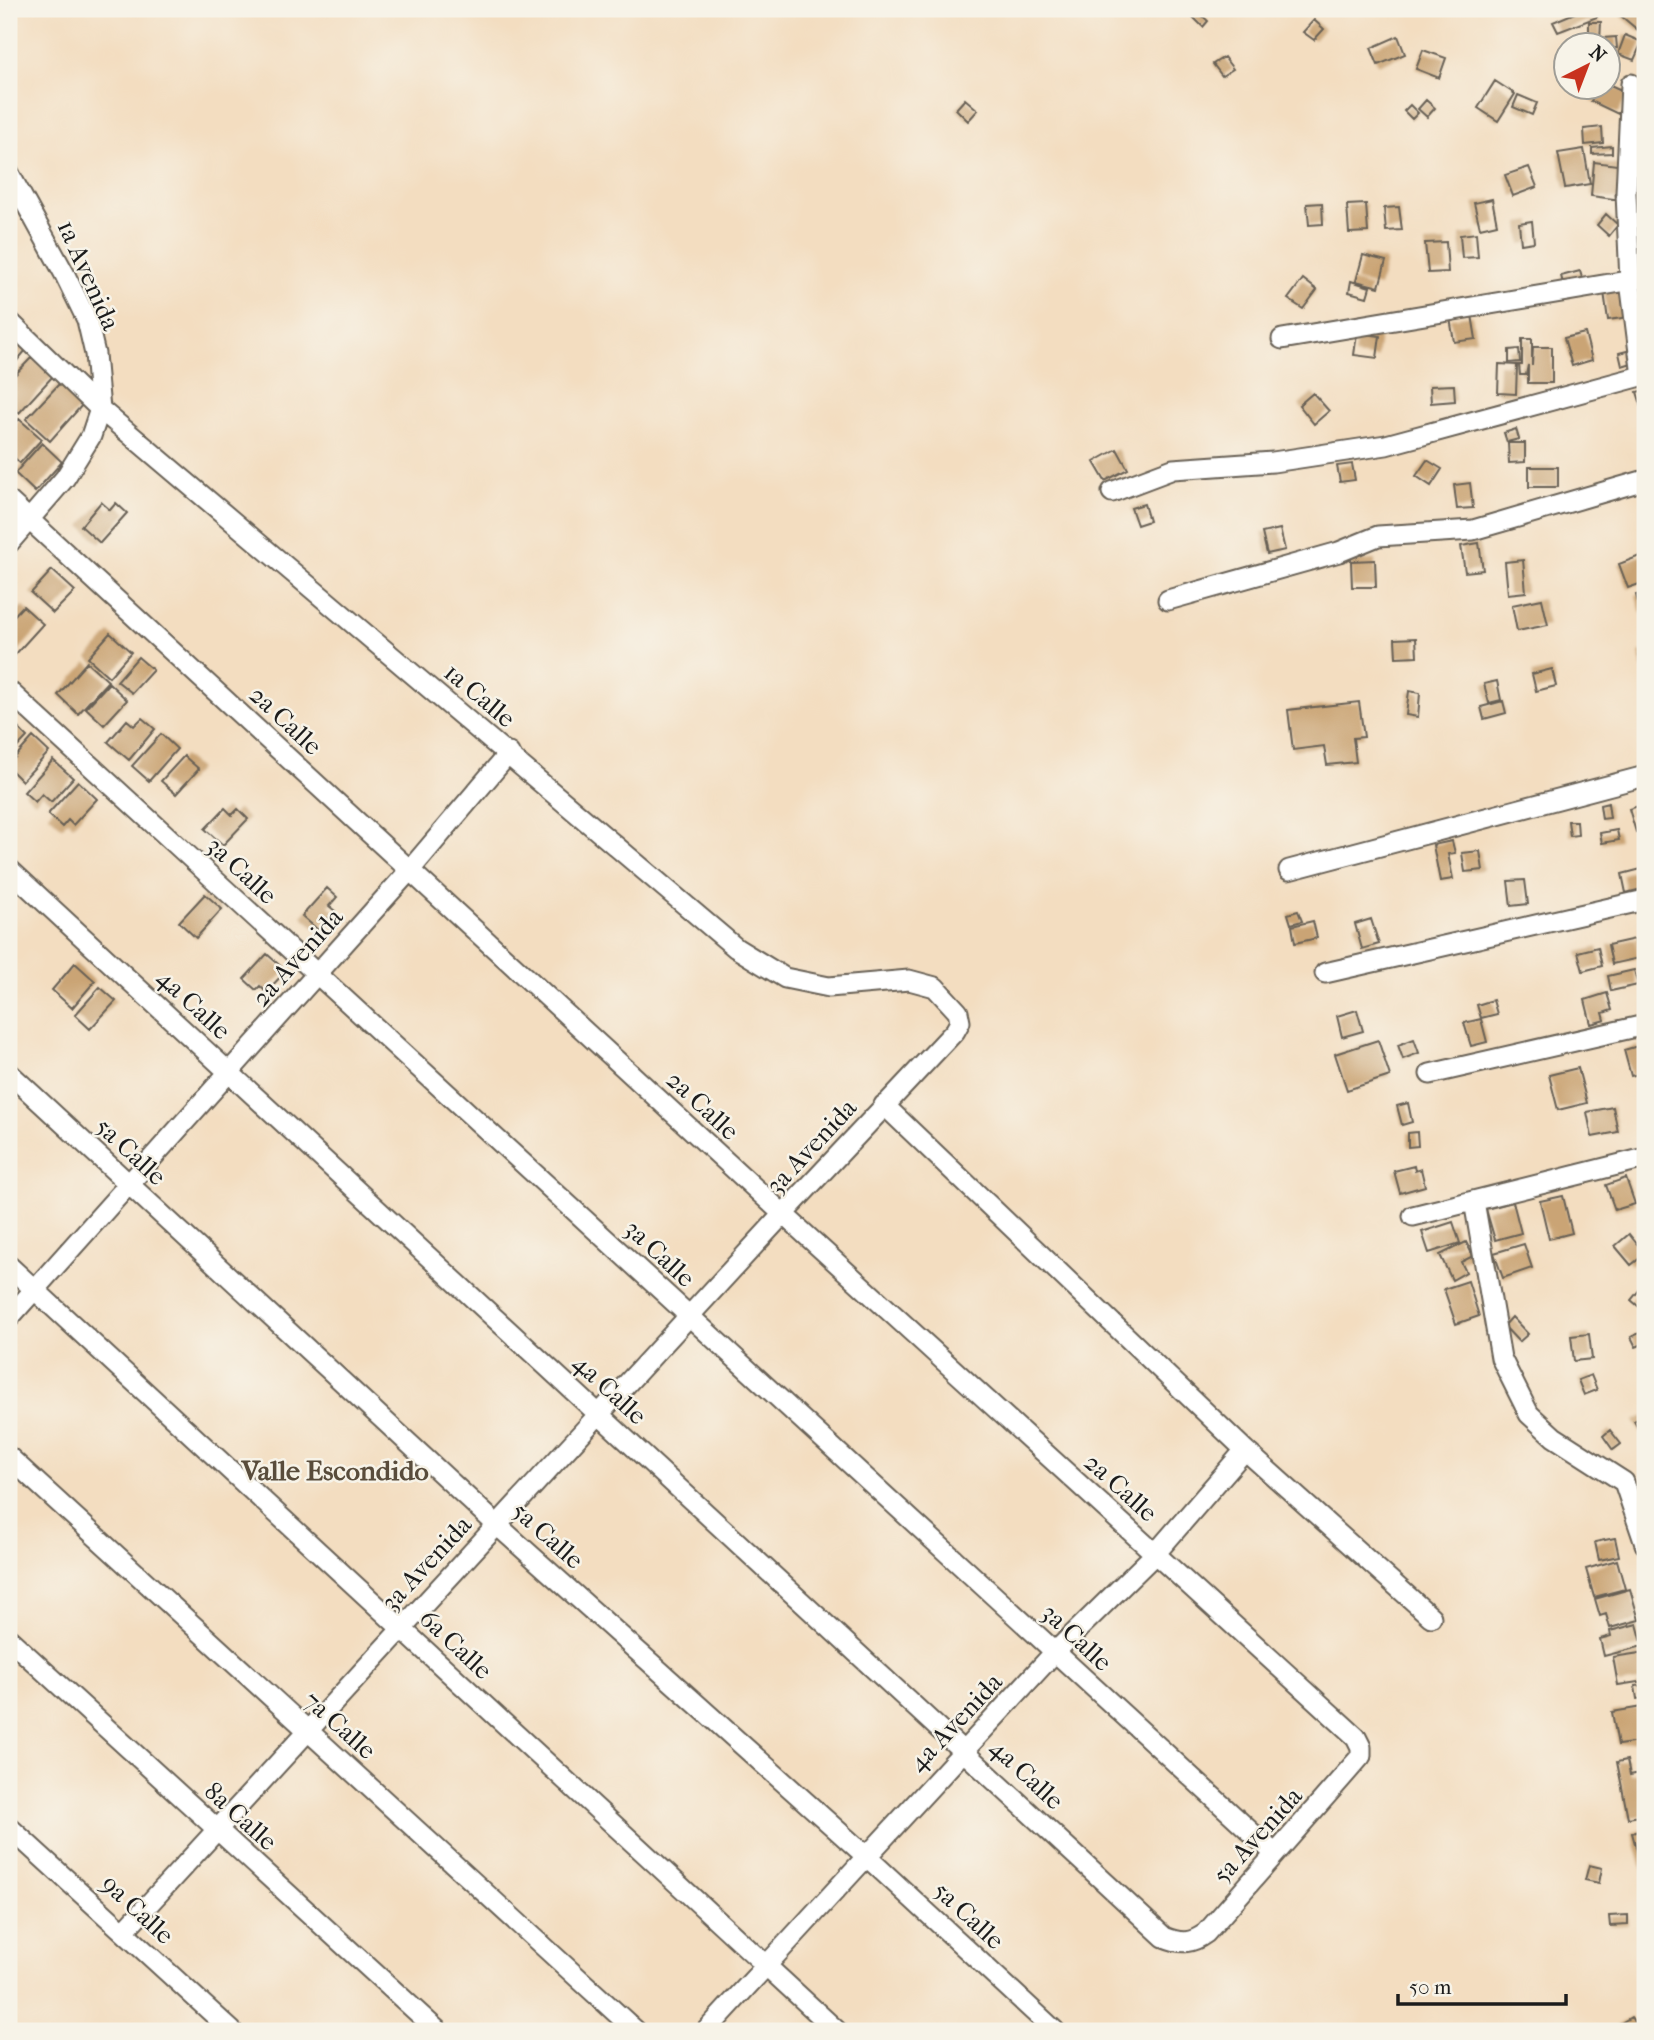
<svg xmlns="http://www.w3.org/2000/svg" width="1654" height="2040" font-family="'IM FELL French Canon',serif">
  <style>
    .building { fill: #caa475 }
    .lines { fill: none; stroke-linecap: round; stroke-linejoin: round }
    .minor-casing { stroke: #676055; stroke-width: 23 }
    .minor { stroke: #fff; stroke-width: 19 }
    .labels { text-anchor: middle; stroke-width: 5; stroke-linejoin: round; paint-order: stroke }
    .street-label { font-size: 26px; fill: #1c1c1c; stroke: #f7f3e8 }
    .neighbourhood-label { font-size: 28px; font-weight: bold; fill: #594c3b; stroke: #f7f3e8 }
  </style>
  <rect width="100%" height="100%" fill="#f7f3e8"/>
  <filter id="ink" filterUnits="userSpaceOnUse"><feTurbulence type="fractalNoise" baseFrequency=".0143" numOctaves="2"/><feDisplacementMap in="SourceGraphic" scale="14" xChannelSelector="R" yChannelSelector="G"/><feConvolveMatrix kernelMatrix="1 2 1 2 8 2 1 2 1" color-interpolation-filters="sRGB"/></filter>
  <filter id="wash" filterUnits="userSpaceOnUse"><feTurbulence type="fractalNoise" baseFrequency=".00686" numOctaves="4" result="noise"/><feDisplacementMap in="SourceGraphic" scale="28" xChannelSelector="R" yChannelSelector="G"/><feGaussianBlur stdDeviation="1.57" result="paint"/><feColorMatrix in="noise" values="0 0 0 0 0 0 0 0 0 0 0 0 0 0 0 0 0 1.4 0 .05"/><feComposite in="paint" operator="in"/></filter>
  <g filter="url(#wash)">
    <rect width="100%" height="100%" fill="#f3ddc0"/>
    <g id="blocks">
      <path class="building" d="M 1584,9 L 1594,9 L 1597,17 L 1558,32 L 1553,22 Z
        M 1627,9 L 1645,9 L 1645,24 L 1639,31 L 1621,16 Z
        M 1198,12 L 1208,21 L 1203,27 L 1193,17 Z
        M 1314,20 L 1324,29 L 1314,40 L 1303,32 Z
        M 1589,22 L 1601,22 L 1600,41 L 1589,41 Z
        M 1625,35 L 1642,42 L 1634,60 L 1618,54 Z
        M 1398,36 L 1405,54 L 1378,65 L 1371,48 Z
        M 1616,37 L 1617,48 L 1608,49 L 1608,46 L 1603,46 L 1603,38 Z
        M 1423,50 L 1446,58 L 1439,78 L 1416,69 Z
        M 1224,57 L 1233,69 L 1222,76 L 1213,64 Z
        M 1495,81 L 1515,94 L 1498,121 L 1478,108 Z
        M 1608,84 L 1628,93 L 1618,114 L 1591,101 L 1597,88 L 1608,88 Z
        M 1518,95 L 1537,103 L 1532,115 L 1513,107 Z
        M 965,99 L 978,110 L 968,121 L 956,109 Z
        M 1426,100 L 1435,108 L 1427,117 L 1418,109 Z
        M 1410,105 L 1418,113 L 1412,119 L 1404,111 Z
        M 1602,127 L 1603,143 L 1585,145 L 1584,129 Z
        M 1612,146 L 1612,153 L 1592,154 L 1592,148 Z
        M 1584,149 L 1590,184 L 1565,188 L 1558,153 Z
        M 1594,162 L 1625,166 L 1621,200 L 1591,196 Z
        M 1529,167 L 1537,187 L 1513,196 L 1505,175 Z
        M 1492,199 L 1497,224 L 1480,228 L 1474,203 Z
        M 1322,203 L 1323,224 L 1309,225 L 1307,204 Z
        M 1366,204 L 1368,232 L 1349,233 L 1347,205 Z
        M 1399,207 L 1402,230 L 1386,231 L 1384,208 Z
        M 1606,214 L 1618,225 L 1609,236 L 1597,225 Z
        M 1532,221 L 1534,242 L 1521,244 L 1519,223 Z
        M 1476,233 L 1478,257 L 1462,258 L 1460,235 Z
        M 1446,242 L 1448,272 L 1428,273 L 1425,243 Z
        M 1363,255 L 1386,261 L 1379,287 L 1356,281 Z
        M 1580,271 L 1584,285 L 1565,290 L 1561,276 Z
        M 1303,279 L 1317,290 L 1303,309 L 1288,299 Z
        M 1351,281 L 1370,287 L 1367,297 L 1349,292 Z
        M 1625,289 L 1629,317 L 1608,320 L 1604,292 Z
        M 1472,315 L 1476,339 L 1454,342 L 1450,318 Z
        M 1357,333 L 1380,336 L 1377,358 L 1354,355 Z
        M 1585,333 L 1592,360 L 1572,366 L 1564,338 Z
        M 9,334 L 26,350 L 9,370 Z
        M 1522,339 L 1532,339 L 1532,366 L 1533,347 L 1552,347 L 1552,383 L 1528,383 L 1528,365 L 1526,375 L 1520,375 L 1519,365 L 1522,365 Z
        M 1519,349 L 1520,362 L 1509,363 L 1509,350 Z
        M 1631,350 L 1635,362 L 1622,366 L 1619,353 Z
        M 32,357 L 53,376 L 19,413 L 9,403 L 9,381 Z
        M 1499,364 L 1517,365 L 1516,394 L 1498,393 Z
        M 60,383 L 83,404 L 50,441 L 26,419 Z
        M 1454,385 L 1455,401 L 1431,403 L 1430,386 Z
        M 1645,390 L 1645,417 L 1637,392 Z
        M 1313,393 L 1329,411 L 1314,424 L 1299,405 Z
        M 19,419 L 42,439 L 20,463 L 9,453 L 9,430 Z
        M 1516,429 L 1519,439 L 1507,442 L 1504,433 Z
        M 42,443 L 62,462 L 35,492 L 15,473 Z
        M 1508,443 L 1525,443 L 1525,462 L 1509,463 Z
        M 1117,449 L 1128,469 L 1105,481 L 1094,462 Z
        M 1427,460 L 1442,469 L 1431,486 L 1416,476 Z
        M 1352,464 L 1355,480 L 1340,482 L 1337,466 Z
        M 1529,467 L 1558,467 L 1558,487 L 1529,487 Z
        M 1470,483 L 1473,508 L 1457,509 L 1454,485 Z
        M 101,502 L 110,510 L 116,503 L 127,513 L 100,543 L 81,526 Z
        M 1144,504 L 1149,521 L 1137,525 L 1131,508 Z
        M 1280,529 L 1285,550 L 1267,554 L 1262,533 Z
        M 1479,543 L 1483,570 L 1465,572 L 1461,546 Z
        M 1645,554 L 1645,582 L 1628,588 L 1619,564 Z
        M 1375,560 L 1376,587 L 1352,587 L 1351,561 Z
        M 1523,560 L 1526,592 L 1508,594 L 1505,562 Z
        M 52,570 L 75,591 L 53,613 L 31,593 Z
        M 1645,593 L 1645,612 L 1641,613 L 1636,595 Z
        M 1542,599 L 1548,625 L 1517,631 L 1512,605 Z
        M 23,606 L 43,624 L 13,657 L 9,653 L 9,621 Z
        M 110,633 L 131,652 L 109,677 L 88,658 Z
        M 1416,638 L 1417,656 L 1396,657 L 1395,639 Z
        M 1645,651 L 1645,674 L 1644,674 L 1639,653 Z
        M 138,657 L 153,670 L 132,693 L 117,681 Z
        M 87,662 L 108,681 L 78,714 L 58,695 Z
        M 1552,669 L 1556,686 L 1536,691 L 1532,674 Z
        M 1497,681 L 1501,700 L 1489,703 L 1484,684 Z
        M 109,683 L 127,700 L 104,725 L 86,708 Z
        M 1409,691 L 1420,693 L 1418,717 L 1406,715 Z
        M 1503,701 L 1506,713 L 1484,719 L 1481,707 Z
        M 1359,702 L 1364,737 L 1353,738 L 1356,762 L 1327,765 L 1324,746 L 1293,750 L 1288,710 Z
        M 142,718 L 155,729 L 129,760 L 108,742 L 127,720 L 134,726 Z
        M 9,719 L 27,737 L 9,756 Z
        M 161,734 L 177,749 L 149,781 L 132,766 Z
        M 33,737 L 49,752 L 22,781 L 9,768 L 9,764 Z
        M 184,756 L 199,769 L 176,794 L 161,781 Z
        M 53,760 L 73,778 L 51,802 L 42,794 L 35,802 L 24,792 Z
        M 78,781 L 97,799 L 73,825 L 68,820 L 62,827 L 48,814 Z
        M 1608,803 L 1610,818 L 1602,819 L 1600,805 Z
        M 1645,804 L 1645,829 L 1636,832 L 1629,809 Z
        M 225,808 L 232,815 L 238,809 L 248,819 L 223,845 L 205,829 Z
        M 1568,821 L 1577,821 L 1578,835 L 1570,836 Z
        M 1617,830 L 1619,840 L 1602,843 L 1600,833 Z
        M 1452,841 L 1455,853 L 1448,854 L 1453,879 L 1440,881 L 1433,845 Z
        M 1480,851 L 1483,870 L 1465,872 L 1462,853 Z
        M 1645,868 L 1645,888 L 1626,893 L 1622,874 Z
        M 1525,880 L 1528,904 L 1511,906 L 1508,881 Z
        M 327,888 L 337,897 L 329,906 L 335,911 L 318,930 L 302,916 Z
        M 205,894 L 222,909 L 196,938 L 179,922 Z
        M 1298,911 L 1302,921 L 1291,924 L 1288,914 Z
        M 1371,919 L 1379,944 L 1362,949 L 1355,924 Z
        M 1313,921 L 1317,938 L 1295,943 L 1292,926 Z
        M 1645,937 L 1645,957 L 1640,958 L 1636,939 Z
        M 1635,939 L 1639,958 L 1612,964 L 1608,945 Z
        M 1598,947 L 1602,966 L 1583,971 L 1578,952 Z
        M 267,954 L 286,971 L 266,992 L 260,986 L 256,990 L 244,979 Z
        M 75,963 L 95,981 L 72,1008 L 52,990 Z
        M 1634,970 L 1638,985 L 1611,991 L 1608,976 Z
        M 100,987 L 116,1001 L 90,1029 L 75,1015 Z
        M 1607,993 L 1612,1010 L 1603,1013 L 1605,1020 L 1591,1024 L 1585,1000 Z
        M 1493,1000 L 1497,1014 L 1481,1018 L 1477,1005 Z
        M 1357,1010 L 1363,1031 L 1342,1037 L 1337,1016 Z
        M 1481,1019 L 1487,1042 L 1471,1046 L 1464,1023 Z
        M 1414,1039 L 1419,1053 L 1403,1059 L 1398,1045 Z
        M 1378,1040 L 1390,1076 L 1347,1090 L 1335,1054 Z
        M 1638,1046 L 1645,1072 L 1631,1076 L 1624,1050 Z
        M 1578,1068 L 1587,1103 L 1558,1110 L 1549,1075 Z
        M 1408,1103 L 1412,1122 L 1402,1125 L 1397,1106 Z
        M 1613,1107 L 1618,1132 L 1592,1137 L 1587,1112 Z
        M 1417,1132 L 1418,1146 L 1408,1147 L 1408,1133 Z
        M 1414,1166 L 1415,1171 L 1421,1169 L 1425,1186 L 1400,1193 L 1394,1171 Z
        M 1626,1178 L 1635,1204 L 1615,1210 L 1606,1185 Z
        M 1563,1196 L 1572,1233 L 1549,1239 L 1540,1201 Z
        M 1513,1202 L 1521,1233 L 1495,1240 L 1486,1209 Z
        M 1453,1222 L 1460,1243 L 1429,1253 L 1422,1232 Z
        M 1629,1234 L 1645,1254 L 1631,1265 L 1615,1246 Z
        M 1466,1242 L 1473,1256 L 1461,1262 L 1466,1272 L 1452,1280 L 1440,1255 Z
        M 1524,1244 L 1532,1268 L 1503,1278 L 1494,1253 Z
        M 1468,1281 L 1479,1316 L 1456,1324 L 1444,1289 Z
        M 1645,1283 L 1645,1309 L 1644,1311 L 1631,1300 Z
        M 1512,1317 L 1528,1334 L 1519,1342 L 1504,1326 Z
        M 1644,1331 L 1645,1343 L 1636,1347 L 1631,1337 Z
        M 1589,1334 L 1592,1359 L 1574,1361 L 1571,1336 Z
        M 1591,1375 L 1597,1390 L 1584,1395 L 1578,1380 Z
        M 1644,1416 L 1645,1435 L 1643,1437 L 1634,1421 Z
        M 1610,1430 L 1621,1444 L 1613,1450 L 1603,1436 Z
        M 1615,1538 L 1619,1556 L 1599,1560 L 1595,1542 Z
        M 1617,1560 L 1625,1589 L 1594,1597 L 1586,1569 Z
        M 1630,1589 L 1639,1620 L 1610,1628 L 1606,1614 L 1600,1616 L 1595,1599 Z
        M 1637,1624 L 1643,1646 L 1604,1656 L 1600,1639 L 1611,1636 L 1610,1631 Z
        M 1640,1653 L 1645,1681 L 1618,1685 L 1613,1657 Z
        M 1645,1685 L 1645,1698 L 1637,1699 L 1635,1686 Z
        M 1642,1707 L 1645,1729 L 1645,1763 L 1643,1763 L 1639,1742 L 1618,1745 L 1612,1712 Z
        M 1627,1760 L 1630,1775 L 1645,1772 L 1645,1815 L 1628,1818 L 1617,1762 Z
        M 1645,1829 L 1645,1876 L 1644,1876 L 1632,1833 Z
        M 1589,1865 L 1602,1868 L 1599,1883 L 1585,1880 Z
        M 1628,1915 L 1628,1925 L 1610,1926 L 1609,1916 Z
        M 1631,2017 L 1640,2031 L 1615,2031 L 1613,2028 Z"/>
    </g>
  </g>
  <g filter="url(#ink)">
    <use href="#blocks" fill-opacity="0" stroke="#676055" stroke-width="2"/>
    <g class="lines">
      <g class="minor-casing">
        <path id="minor" d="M 1631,84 L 1626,193 L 1630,281 L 1642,376
          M 9,173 L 64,273 L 87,320 L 95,354 L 100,409 L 91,436 L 65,478 L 9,543
          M 9,321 L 100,409 L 736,948 L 785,978 L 829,987 L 909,980 L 935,987 L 958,1012 L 960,1022 L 955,1031 L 783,1214 L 124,1931
          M 1282,339 L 1645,278
          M 1112,492 L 1173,469 L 1273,462 L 1386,445 L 1645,375
          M 9,501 L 783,1214 L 1356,1737 L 1361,1747 L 1361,1756 L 1206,1933 C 1191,1944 1181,1944 1164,1937 L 9,869
          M 1168,600 L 1339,552 L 1378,536 L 1473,530 L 1645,480
          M 9,691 L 1275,1854
          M 1289,870 L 1645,776
          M 1325,973 L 1645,900
          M 9,1073 L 497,1525 L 867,1857 L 1055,2031
          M 1430,1074 L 1645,1025
          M 884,1105 L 1245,1450 L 1431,1617
          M 1474,1201 L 1501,1358 L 1529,1414 L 1554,1437 L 1624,1482 L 1645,1544
          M 1413,1216 L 1645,1158
          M 9,1266 L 837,2031
          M 9,1318 L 410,870 L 509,753
          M 9,1457 L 636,2031
          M 9,1639 L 438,2031
          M 9,1827 L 232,2031
          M 706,2031 L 1055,1652 L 1155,1554 L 1245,1450"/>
      </g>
      <use href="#minor" class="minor"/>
    </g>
  </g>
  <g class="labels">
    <g class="street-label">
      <text transform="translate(89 275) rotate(66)" y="9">1a Avenida</text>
      <text transform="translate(480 695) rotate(40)" y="9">1a Calle</text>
      <text transform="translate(286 720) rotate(43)" y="9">2a Calle</text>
      <text transform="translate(242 870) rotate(43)" y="9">3a Calle</text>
      <text transform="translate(297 957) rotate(-48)" y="9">2a Avenida</text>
      <text transform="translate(194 1004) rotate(43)" y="9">4a Calle</text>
      <text transform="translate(703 1105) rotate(43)" y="9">2a Calle</text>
      <text transform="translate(811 1146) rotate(-47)" y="9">3a Avenida</text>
      <text transform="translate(131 1151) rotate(43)" y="9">5a Calle</text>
      <text transform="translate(660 1253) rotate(43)" y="9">3a Calle</text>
      <text transform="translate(610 1389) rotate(43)" y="9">4a Calle</text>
      <text transform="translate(1121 1487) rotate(42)" y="9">2a Calle</text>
      <text transform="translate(548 1535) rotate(42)" y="9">5a Calle</text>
      <text transform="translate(426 1563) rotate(-47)" y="9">3a Avenida</text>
      <text transform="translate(1077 1637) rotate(43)" y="9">3a Calle</text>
      <text transform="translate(456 1644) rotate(43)" y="9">6a Calle</text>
      <text transform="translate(955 1722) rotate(-47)" y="9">4a Avenida</text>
      <text transform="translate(340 1725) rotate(42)" y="9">7a Calle</text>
      <text transform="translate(1027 1774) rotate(43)" y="9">4a Calle</text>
      <text transform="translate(241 1816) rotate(42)" y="9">8a Calle</text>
      <text transform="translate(1257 1835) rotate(-48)" y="9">5a Avenida</text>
      <text transform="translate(138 1909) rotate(43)" y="9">9a Calle</text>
      <text transform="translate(969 1915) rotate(43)" y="9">5a Calle</text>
    </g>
    <g class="neighbourhood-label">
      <text x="335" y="1480">Valle Escondido</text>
    </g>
  </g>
  <rect width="1654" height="2040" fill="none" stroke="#f7f3e8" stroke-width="35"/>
  <g transform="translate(1587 66) rotate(42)"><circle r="33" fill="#f7f3e8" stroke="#9f9d96" stroke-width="2"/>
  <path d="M0-5L12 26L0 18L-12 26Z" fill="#c8321e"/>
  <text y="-10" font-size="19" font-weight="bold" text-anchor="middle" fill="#1c1c1c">N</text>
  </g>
  <path d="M1398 1994v10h168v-10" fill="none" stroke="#1c1c1c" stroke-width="3.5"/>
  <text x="1409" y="1994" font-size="21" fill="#1c1c1c" stroke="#f7f3e8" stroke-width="5" paint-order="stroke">50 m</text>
</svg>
